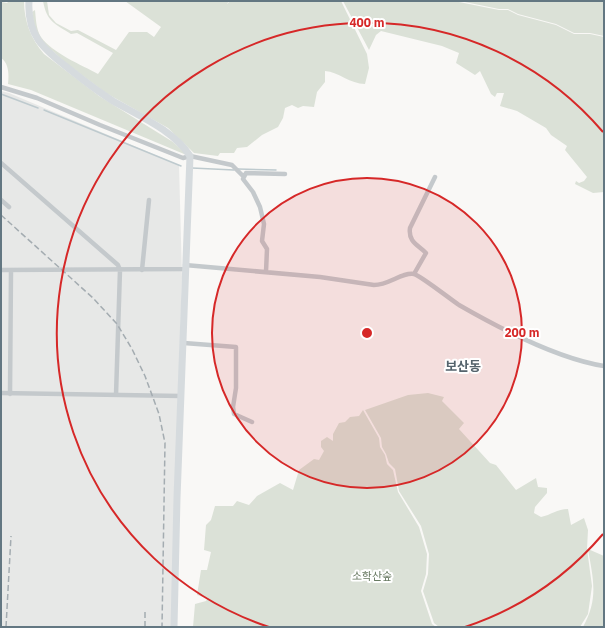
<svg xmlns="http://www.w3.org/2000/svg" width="605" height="628" font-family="'IBM Plex Sans','Noto Sans KR',sans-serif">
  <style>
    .built { fill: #e7e8e7 }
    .green { fill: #dbe1d7 }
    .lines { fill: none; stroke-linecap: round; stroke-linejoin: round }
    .stream { stroke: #becace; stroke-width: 1.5 }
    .street { stroke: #c4c9cc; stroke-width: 4.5 }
    .secondary { stroke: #d6dbde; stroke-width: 7 }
    .rail { stroke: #a4acb1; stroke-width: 1.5; stroke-dasharray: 6 3; stroke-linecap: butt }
    .ring { fill: none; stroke: #d62828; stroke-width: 2 }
    .labels { text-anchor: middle; stroke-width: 4; stroke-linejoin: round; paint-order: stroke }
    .park-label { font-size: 11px; fill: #687a62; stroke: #fff }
    .quarter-label { font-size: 13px; font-weight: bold; fill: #55646d; stroke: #fff }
    .centre { fill: #d62828; stroke: #fff; stroke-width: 2 }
    .ring-label { font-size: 12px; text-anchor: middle; font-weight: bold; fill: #d62828; stroke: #fff; stroke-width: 4; stroke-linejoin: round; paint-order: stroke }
  </style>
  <rect width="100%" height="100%" fill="#f9f8f6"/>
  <path class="built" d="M 1,91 L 9,93 L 179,165 L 182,277 L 171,627 L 1,627 Z"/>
  <path class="green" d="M 9,1 L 24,1 C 24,21 31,39 44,54 L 99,96 L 173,142 L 185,153 L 184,154 L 31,90 L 8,84 C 9,75 9,63 1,58 L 1,2 L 7,3 Z
    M 43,1 L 47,1 L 49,15 L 56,23 L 71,31 L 78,30 L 116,50 L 129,32 L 147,32 L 154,37 L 161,27 L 125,1 L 229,1 L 227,4 L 230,1 L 341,1 L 367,54 L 369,68 L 365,84 C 350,84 339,72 325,71 L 325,82 L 317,92 L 314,107 L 303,106 L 298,108 L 292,105 L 285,108 L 283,118 L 278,127 L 262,135 L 247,147 L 237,148 L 234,153 L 220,153 L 218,156 L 194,153 L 168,128 L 106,93 L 66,63 L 40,40 L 34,24 L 32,12 L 35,10 C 36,19 36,29 41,37 C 52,53 82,65 98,74 L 113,53 L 77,33 L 71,34 C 54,23 47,22 43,1 Z
    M 343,1 L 454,1 L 499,10 L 508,10 L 518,15 L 556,25 L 574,34 L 590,34 L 604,37 L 604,192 L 593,193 L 575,184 L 576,181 L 579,183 L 584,181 L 587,177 L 565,150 L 567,146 L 551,135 L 546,128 L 517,111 L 500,106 L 504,93 L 497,93 L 495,97 L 491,94 L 480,71 L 475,75 L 456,63 L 459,53 L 442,46 L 381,31 L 376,35 L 369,50 Z
    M 460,1 L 604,1 L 604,36 L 590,33 L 574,33 L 556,24 L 518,14 L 508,9 L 499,9 Z
    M 428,393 L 444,397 L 442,401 L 464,423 L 459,429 L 490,463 L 496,465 L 516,490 L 536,478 L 538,487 L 547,488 L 547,493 L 535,507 L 534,513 L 541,517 C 551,515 557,509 568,509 L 571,525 L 584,518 L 588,530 L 587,549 L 592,586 L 588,614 L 580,627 L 439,627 L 434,623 L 423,591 L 428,574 L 429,554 L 421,526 L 399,491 L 395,469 L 389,463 L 386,454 L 382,447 L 381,438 L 365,410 L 408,395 Z
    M 363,410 L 379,438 L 380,447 L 385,455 L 387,464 L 393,470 L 398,492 L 419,527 L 427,554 L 426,574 L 421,591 L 432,624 L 436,627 L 193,627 L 195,604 L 206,601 L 208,598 L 197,595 L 201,570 L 207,570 L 211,552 L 204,550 L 206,525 L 211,520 L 215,506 L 233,506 L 237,501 L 249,505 L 257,496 L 280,483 L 293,490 L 299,470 L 314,459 L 319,460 L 324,451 L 321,447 L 321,441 L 327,437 L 333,441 L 333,434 L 339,423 L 345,422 L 350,417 L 359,416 Z
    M 588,549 L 604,556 L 604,627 L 583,627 C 599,598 593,579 588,549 Z"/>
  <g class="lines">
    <path class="stream" d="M 1,94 L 38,108
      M 44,110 L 181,166
      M 192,168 L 234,170
      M 238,169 L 276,170"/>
    <path class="street" d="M 1,87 L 37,98 L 100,125 L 183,158 L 190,156 L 232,165 L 243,176
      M 1,163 L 118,265 L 120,270 L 116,395
      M 1,200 L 9,207
      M 185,265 L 320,277 L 374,285 C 389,285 402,272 414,274 C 421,276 450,299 459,305 C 499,328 559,359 604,366
      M 1,270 L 185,269
      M 142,270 L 149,200
      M 266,272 L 267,249 L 262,241 L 264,224 L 260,207 L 253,192 L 243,179 L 246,173 L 285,174
      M 414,274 L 426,253 C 418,245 408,242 410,228 L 435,177
      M 184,343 L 236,347 L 236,388 L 233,407 L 234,414 L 252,422
      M 1,393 L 181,396
      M 10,394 L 11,270"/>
    <path class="secondary" d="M 29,1 C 27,35 43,49 68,68 C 83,80 97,91 113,101 C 139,116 173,130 190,156 L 177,498 L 174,627"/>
    <path class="rail" d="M 1,215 L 93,298 L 117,324 L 132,349 L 145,376 L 159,414 L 165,443 L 162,627
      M 6,627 L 11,536
      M 145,627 L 145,610"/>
  </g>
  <circle cx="367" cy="333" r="155" fill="#d62828" fill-opacity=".12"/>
  <g class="ring">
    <circle cx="367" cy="333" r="155"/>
    <path d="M603 534A310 310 0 0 1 465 627M269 627A310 310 0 1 1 603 132"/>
  </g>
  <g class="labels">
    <g class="park-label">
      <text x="372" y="580">소학산숲</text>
    </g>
    <g class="quarter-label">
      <text x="463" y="371">보산동</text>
    </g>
  </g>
  <circle cx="367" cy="333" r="6" class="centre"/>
  <g class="ring-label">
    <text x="367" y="27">400 m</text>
    <text x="522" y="337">200 m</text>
  </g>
  <rect width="605" height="628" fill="none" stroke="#637782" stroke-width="4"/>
</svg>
